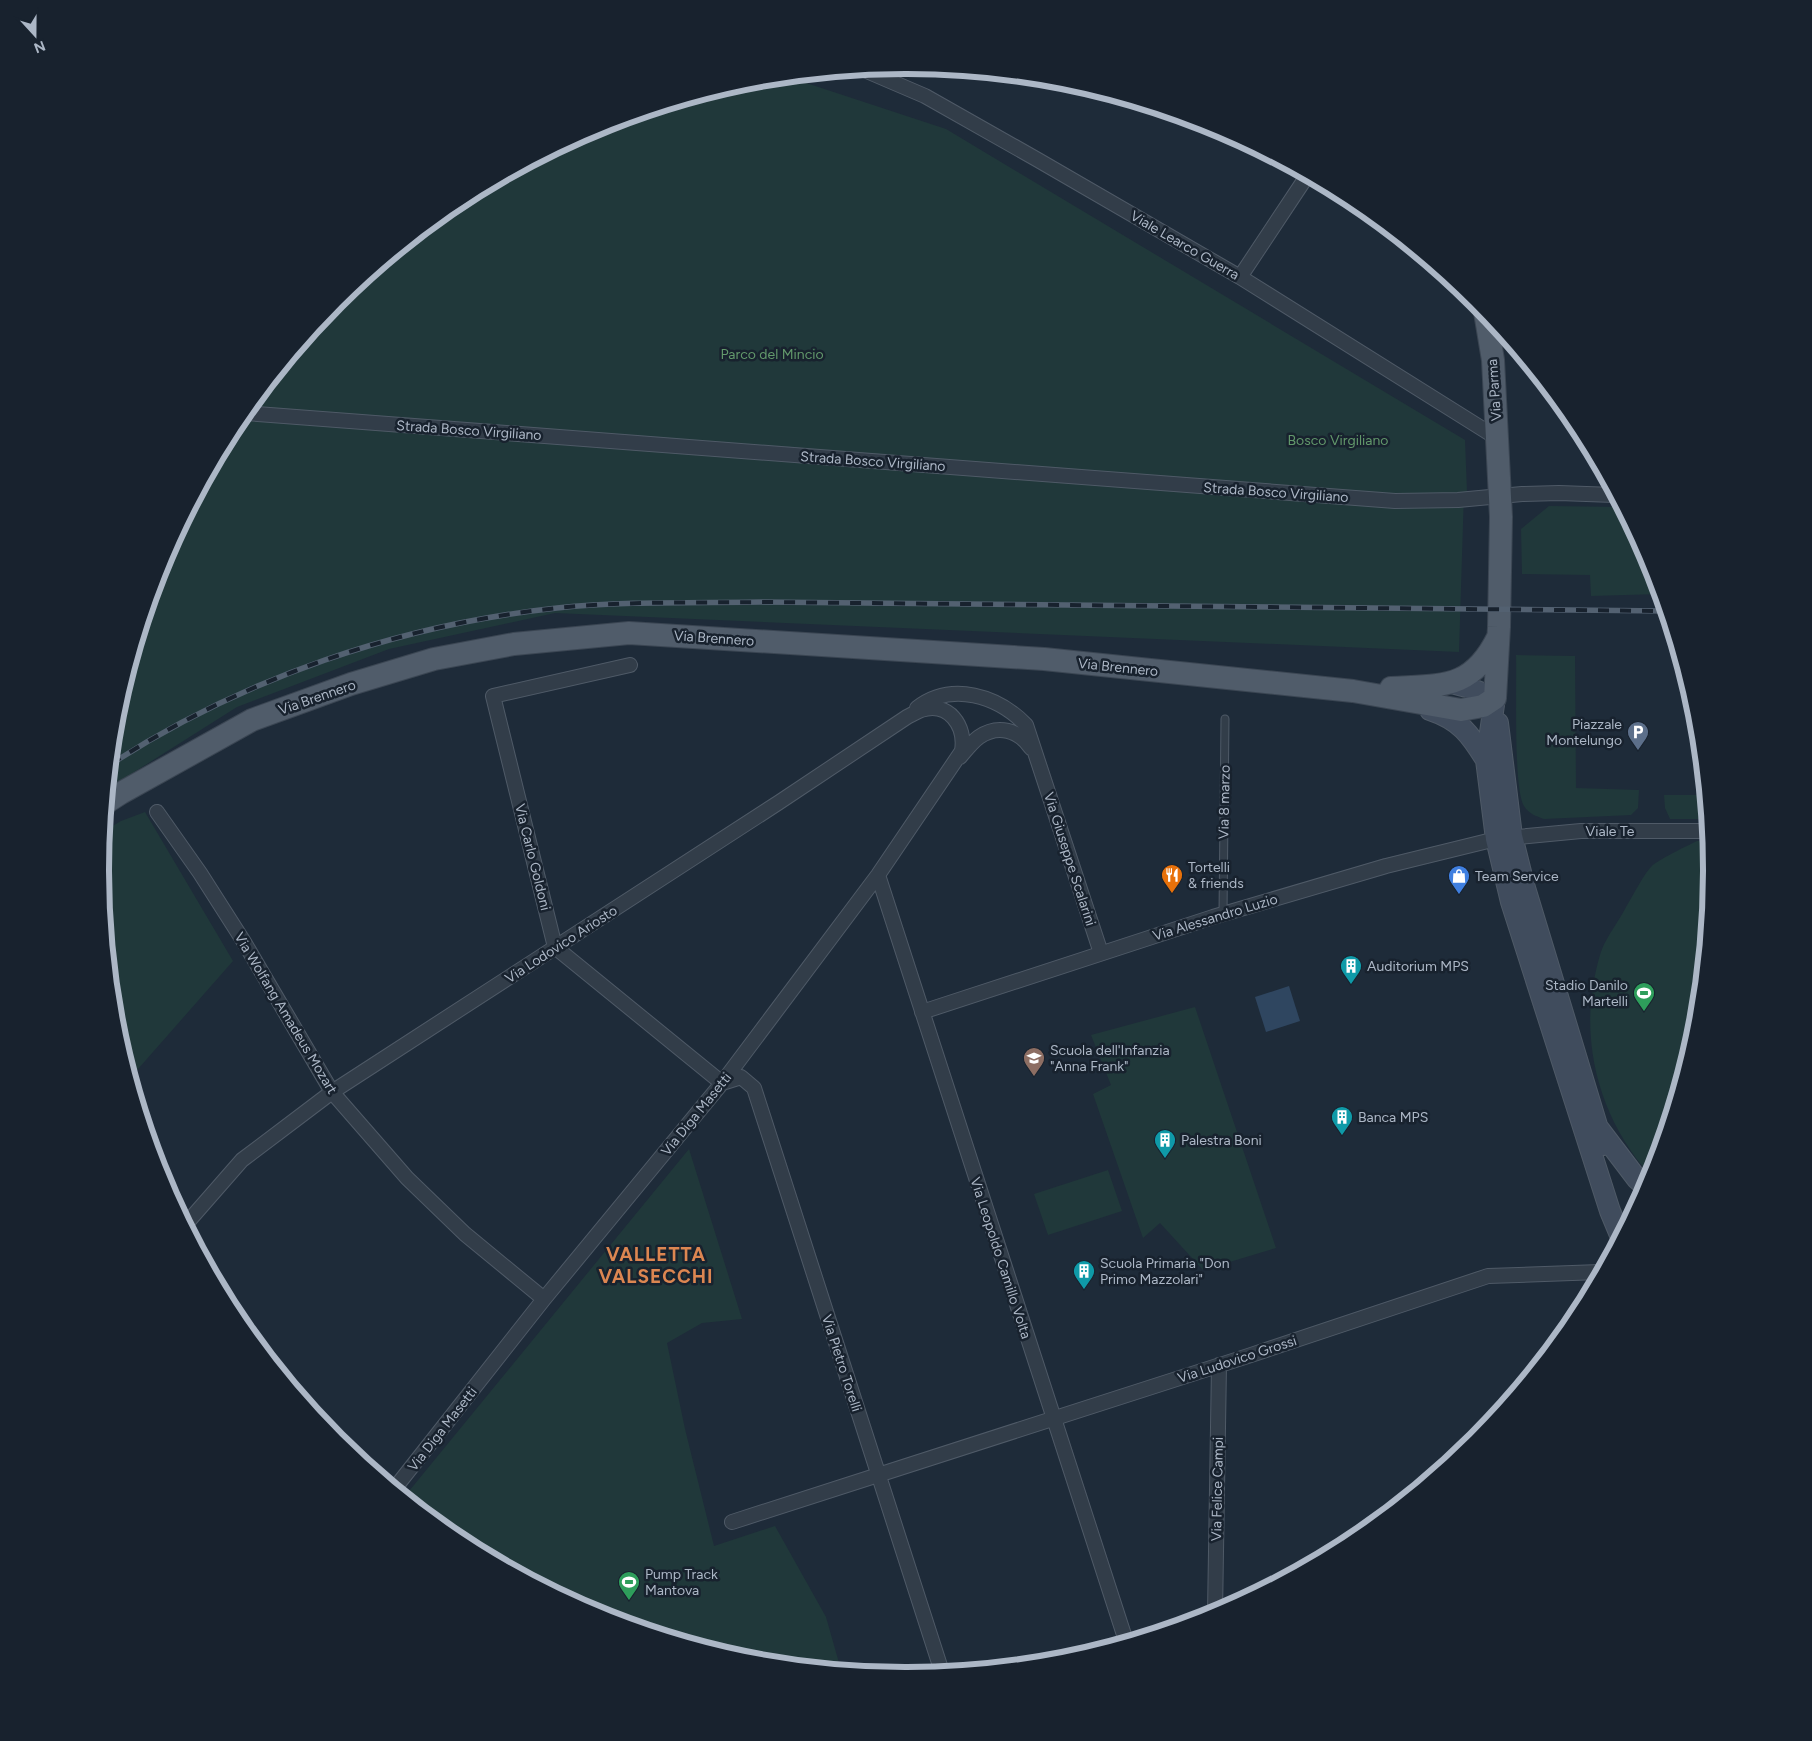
<svg xmlns="http://www.w3.org/2000/svg" width="1812" height="1741" font-family="Figtree,sans-serif">
  <style>
    .green { fill: #20383a }
    .water { fill: #2f4660 }
    .lines { fill: none; stroke-linecap: round; stroke-linejoin: round }
    .service-casing { stroke: #4f5a67; stroke-width: 9 }
    .minor-casing { stroke: #4f5a67; stroke-width: 16 }
    .secondary-casing { stroke: #4f5a67; stroke-width: 22 }
    .primary-casing { stroke: #3b4653; stroke-width: 24 }
    .service { stroke: #323d49; stroke-width: 7 }
    .minor { stroke: #323d49; stroke-width: 14 }
    .secondary { stroke: #404c5d; stroke-width: 20 }
    .primary { stroke: #505c6a; stroke-width: 22 }
    .rail-casing { stroke: #536171; stroke-width: 5.5 }
    .rail { stroke: #18222e; stroke-width: 4; stroke-dasharray: 11; stroke-linecap: butt }
    .labels { text-anchor: middle; stroke-width: 5; stroke-linejoin: round; paint-order: stroke }
    .street-label { font-size: 14px; fill: #acb7c6; stroke: #18222e }
    .park-label { font-size: 14px; fill: #62986b; stroke: #18222e }
    .poi-label { font-size: 14px; fill: #acb7c6; stroke: #18222e; text-anchor: start }
    .district-label { font-size: 19px; font-weight: bold; letter-spacing: 1px; fill: #dc8651; stroke: #18222e }
    .rim { fill: none; stroke: #acb7c6; stroke-width: 6 }
  </style>
  <rect width="100%" height="100%" fill="#1e2b39"/>
  <path class="green" d="M 788,77 L 946,129 L 1465,440 L 1467,492 L 1464,492 L 1459,652 L 555,613 L 389,649 L 237,707 L 109,788 L 116,713 L 162,562 L 236,423 L 337,301 L 459,201 L 598,126 L 749,80 Z
    M 1549,506 L 1621,507 L 1650,563 L 1660,594 L 1591,596 L 1590,575 L 1522,574 L 1521,529 Z
    M 1516,655 L 1575,656 L 1576,788 L 1639,790 L 1638,808 L 1631,815 L 1544,819 C 1536,816 1529,814 1524,806 C 1513,789 1517,682 1516,655 Z
    M 1664,795 L 1704,795 L 1706,819 L 1670,819 L 1665,808 Z
    M 145,812 L 233,961 L 131,1077 L 116,1027 L 101,870 L 104,831 L 121,821 Z
    M 1697,841 L 1709,841 L 1711,871 L 1696,1028 L 1651,1176 C 1604,1125 1582,1054 1593,986 C 1595,974 1598,960 1602,949 C 1608,935 1618,922 1625,909 C 1631,899 1644,874 1651,867 C 1657,860 1687,846 1697,841 Z
    M 1195,1007 L 1276,1248 L 1203,1270 L 1160,1223 L 1143,1238 L 1093,1094 L 1111,1085 L 1091,1035 Z
    M 689,1149 L 742,1319 L 702,1323 L 667,1343 L 685,1429 L 714,1546 L 775,1526 L 826,1617 L 841,1670 L 749,1660 L 597,1615 L 458,1540 L 405,1496 Z
    M 1108,1170 L 1122,1211 L 1048,1235 L 1034,1194 Z"/>
  <path class="water" d="M 1289,986 L 1300,1021 L 1266,1032 L 1255,997 Z"/>
  <g class="lines">
    <g class="service-casing">
      <path id="service" d="M 1223,914 L 1225,719"/>
    </g>
    <g class="minor-casing">
      <path id="minor" d="M 862,69 L 925,96 L 1038,160 L 1240,277 L 1497,438
        M 1240,277 L 1307,176
        M 245,413 L 1395,501 L 1458,500 L 1522,494 L 1559,493 L 1614,495
        M 630,665 L 493,696 L 555,947 L 722,1083
        M 917,708 C 952,681 998,696 1026,725 L 1101,953
        M 960,757 C 966,750 972,742 979,737 C 998,724 1019,730 1031,748
        M 157,812 L 200,873 L 244,942 L 332,1092 L 407,1178 L 465,1234 L 544,1299
        M 878,875 L 1126,1641
        M 922,1012 L 1213,917 L 1386,866 L 1496,839 L 1581,831 L 1708,831
        M 722,1083 L 741,1077 L 754,1088 L 942,1672
        M 186,1224 L 242,1160 L 332,1092 L 778,803 L 907,717 C 911,715 916,712 921,710 C 949,701 966,726 962,751 L 878,875 L 722,1083 L 544,1299 L 395,1488
        M 732,1522 L 1248,1356 L 1488,1276 L 1600,1272
        M 1215,1614 L 1219,1365"/>
    </g>
    <g class="secondary-casing">
      <path id="secondary" d="M 1452,683 L 1467,687 L 1495,698
        M 1495,698 L 1486,760 L 1496,839 L 1511,902 L 1610,1211 L 1620,1235
        M 1430,710 C 1460,720 1470,734 1486,760
        M 1498,723 L 1512,836 L 1525,888 L 1603,1145
        M 1599,1129 L 1637,1179 L 1646,1187"/>
    </g>
    <g class="primary-casing">
      <path id="primary" d="M 1391,688 C 1442,685 1472,690 1498,637
        M 107,802 L 121,793 L 252,720 L 351,684 L 434,659 L 514,644 L 629,633 L 1044,659 L 1353,691 L 1461,710 L 1483,706 L 1495,698 L 1499,627 L 1501,517 L 1493,360 L 1485,312"/>
    </g>
    <use href="#service" class="service"/>
    <use href="#minor" class="minor"/>
    <use href="#secondary" class="secondary"/>
    <use href="#primary" class="primary"/>
    <g class="rail-casing">
      <path id="rail" d="M 111,764 C 244,678 399,625 557,608 C 624,601 693,603 761,602 L 1665,611"/>
    </g>
    <use href="#rail" class="rail"/>
  </g>
  <defs>
    <g id="parking-pin" transform="scale(1.125)"><path d="M0 17L-7.5 6A9.5 9.5 0 1 1 7.5 6Z" fill="#5c6f8a" stroke="#18222e"/><path d="M-3.5-5.5H1a3.5 3.5 0 0 1 0 7H-1V5.5H-3.5ZM-1-3.4V-.6H.8a1.4 1.4 0 0 0 0-2.8Z" fill="#fff"/></g>
    <g id="restaurant-pin" transform="scale(1.125)"><path d="M0 17L-7.5 6A9.5 9.5 0 1 1 7.5 6Z" fill="#e8710a" stroke="#18222e"/><path d="M-5-6h1v4h1v-4h1v4h1v-4h1v5L-1.5 .5V6h-2V.5L-5-1ZM5-6V6H3V1.5H1.5Q1.5-4 5-6Z" fill="#fff"/></g>
    <g id="shop-pin" transform="scale(1.125)"><path d="M0 17L-7.5 6A9.5 9.5 0 1 1 7.5 6Z" fill="#3f7fe0" stroke="#18222e"/><path d="M-5-2.5h2.3a2.7 3.5 0 0 1 5.4 0H5L5.5 6h-11ZM-1.5-2.5h3a1.5 2.3 0 0 0-3 0Z" fill="#fff"/></g>
    <g id="building-pin" transform="scale(1.125)"><path d="M0 17L-7.5 6A9.5 9.5 0 1 1 7.5 6Z" fill="#0f9aa8" stroke="#18222e"/><path d="M-4-6H4V6H1V3H-1V6H-4ZM-2.5-4.3h1.7v1.8h-1.7ZM.8-4.3h1.7v1.8H.8ZM-2.5-1h1.7V.8h-1.7ZM.8-1h1.7V.8H.8Z" fill="#fff"/></g>
    <g id="stadium-pin" transform="scale(1.125)"><path d="M0 17L-7.5 6A9.5 9.5 0 1 1 7.5 6Z" fill="#2e9e5b" stroke="#18222e"/><path d="M0-5a6.5 5 0 1 0 0 10a6.5 5 0 1 0 0-10ZM-3.5-1.8h7v3.6h-7Z" fill="#fff"/></g>
    <g id="school-pin" transform="scale(1.125)"><path d="M0 17L-7.5 6A9.5 9.5 0 1 1 7.5 6Z" fill="#8d6e63" stroke="#18222e"/><path d="M0-5L7-2L0 1L-7-2ZM-4 1L0 2.5L4 1V4Q0 6-4 4Z" fill="#fff"/></g>
  </defs>
  <g fill-rule="evenodd">
    <use href="#parking-pin" x="1638" y="732"/>
    <use href="#restaurant-pin" x="1172" y="875"/>
    <use href="#shop-pin" x="1459" y="876"/>
    <use href="#building-pin" x="1351" y="966"/>
    <use href="#stadium-pin" x="1644" y="993"/>
    <use href="#school-pin" x="1034" y="1058"/>
    <use href="#building-pin" x="1342" y="1117"/>
    <use href="#building-pin" x="1165" y="1140"/>
    <use href="#building-pin" x="1084" y="1271"/>
    <use href="#stadium-pin" x="629" y="1582"/>
  </g>
  <g class="labels">
    <g class="street-label">
      <text transform="translate(1185 245) rotate(30)" y="5">Viale Learco Guerra</text>
      <text transform="translate(1494 390) rotate(-94)" y="5">Via Parma</text>
      <text transform="translate(469 430) rotate(4)" y="5">Strada Bosco Virgiliano</text>
      <text transform="translate(873 461) rotate(4)" y="5">Strada Bosco Virgiliano</text>
      <text transform="translate(1276 492) rotate(4)" y="5">Strada Bosco Virgiliano</text>
      <text transform="translate(714 638) rotate(4)" y="5">Via Brennero</text>
      <text transform="translate(1118 667) rotate(6)" y="5">Via Brennero</text>
      <text transform="translate(317 697) rotate(-19)" y="5">Via Brennero</text>
      <text transform="translate(1224 802) rotate(-89)" y="5">Via 8 marzo</text>
      <text x="1610" y="836">Viale Te</text>
      <text transform="translate(533 857) rotate(76)" y="5">Via Carlo Goldoni</text>
      <text transform="translate(1070 859) rotate(72)" y="5">Via Giuseppe Scalarini</text>
      <text transform="translate(1215 917) rotate(-17)" y="5">Via Alessandro Luzio</text>
      <text transform="translate(561 944) rotate(-33)" y="5">Via Lodovico Ariosto</text>
      <text transform="translate(286 1013) rotate(59)" y="5">Via Wolfang Amadeus Mozart</text>
      <text transform="translate(696 1114) rotate(-51)" y="5">Via Diga Masetti</text>
      <text transform="translate(1001 1258) rotate(72)" y="5">Via Leopoldo Camillo Volta</text>
      <text transform="translate(1237 1359) rotate(-18)" y="5">Via Ludovico Grossi</text>
      <text transform="translate(842 1363) rotate(72)" y="5">Via Pietro Torelli</text>
      <text transform="translate(442 1429) rotate(-52)" y="5">Via Diga Masetti</text>
      <text transform="translate(1217 1489) rotate(-89)" y="5">Via Felice Campi</text>
    </g>
    <g class="park-label">
      <text x="772" y="359">Parco del Mincio</text>
      <text x="1338" y="445">Bosco Virgiliano</text>
    </g>
    <g class="poi-label">
      <text x="1622" y="729" text-anchor="end">Piazzale<tspan x="1622" dy="16">Montelungo</tspan></text>
      <text x="1188" y="872">Tortelli<tspan x="1188" dy="16">&amp; friends</tspan></text>
      <text x="1475" y="881">Team Service</text>
      <text x="1367" y="971">Auditorium MPS</text>
      <text x="1628" y="990" text-anchor="end">Stadio Danilo<tspan x="1628" dy="16">Martelli</tspan></text>
      <text x="1050" y="1055">Scuola dell'Infanzia<tspan x="1050" dy="16">"Anna Frank"</tspan></text>
      <text x="1358" y="1122">Banca MPS</text>
      <text x="1181" y="1145">Palestra Boni</text>
      <text x="1100" y="1268">Scuola Primaria "Don<tspan x="1100" dy="16">Primo Mazzolari"</tspan></text>
      <text x="645" y="1579">Pump Track<tspan x="645" dy="16">Mantova</tspan></text>
    </g>
    <g class="district-label">
      <text x="656" y="1261">VALLETTA<tspan x="656" dy="22">VALSECCHI</tspan></text>
    </g>
  </g>
  <path d="M0 0H1812V1741H0ZM905 74H907A796 796 0 0 1 1703 870V871A796 796 0 0 1 907 1667H905A796 796 0 0 1 109 871V870A796 796 0 0 1 905 74Z" fill="#18222e" fill-rule="evenodd"/>
  <path class="rim" d="M905 74H907A796 796 0 0 1 1703 870V871A796 796 0 0 1 907 1667H905A796 796 0 0 1 109 871V870A796 796 0 0 1 905 74Z"/>
  <g transform="translate(35 35) rotate(159)" stroke="#18222e" stroke-width="4" paint-order="stroke">
  <path d="M0-4L9 19L0 12L-9 19Z" fill="#acb7c6"/>
  <text y="-8" font-size="14" font-weight="bold" text-anchor="middle" fill="#acb7c6">N</text>
  </g>
</svg>
